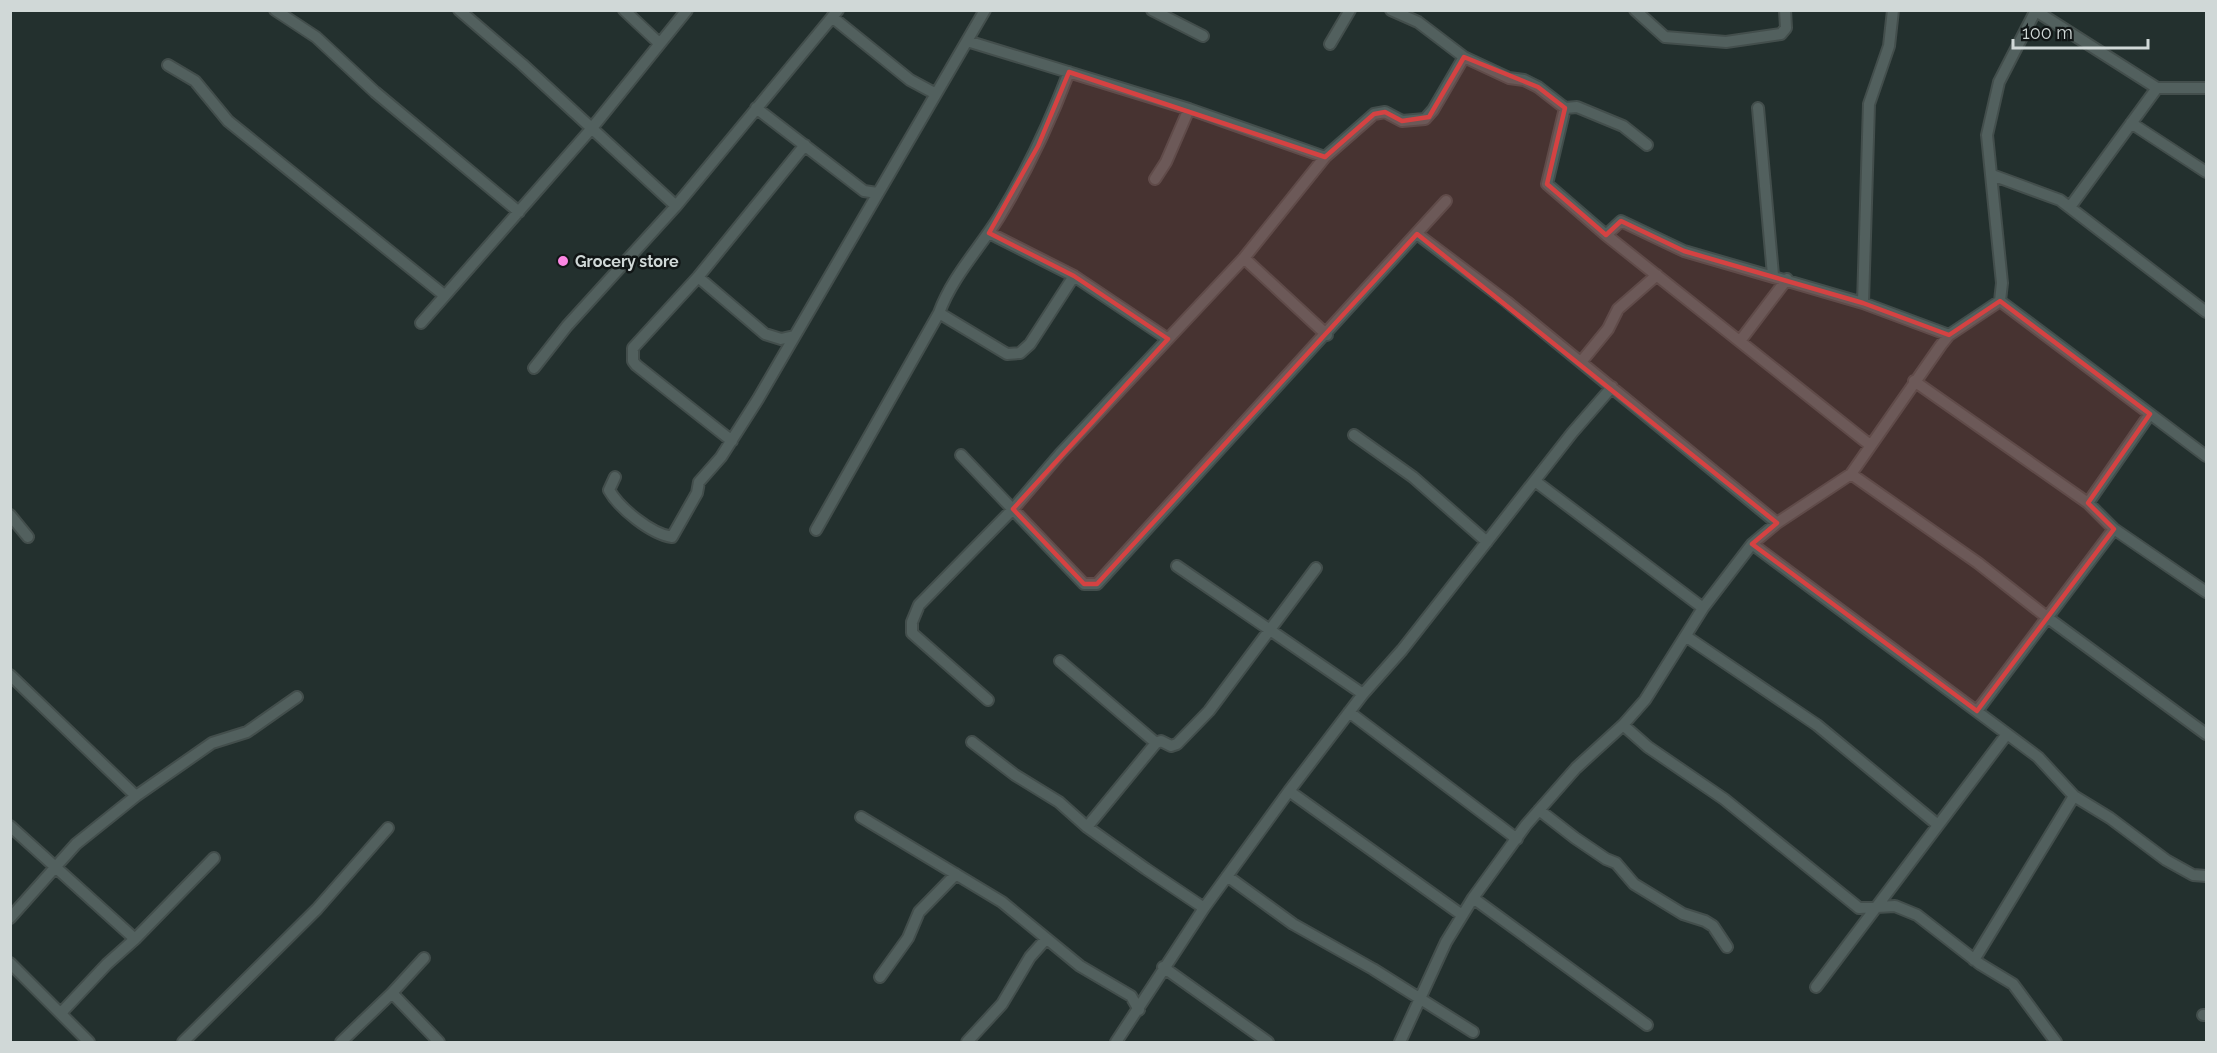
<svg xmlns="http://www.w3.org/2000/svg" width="2217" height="1053" font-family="Raleway,sans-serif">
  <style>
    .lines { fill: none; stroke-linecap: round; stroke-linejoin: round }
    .minor-casing { stroke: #434e4c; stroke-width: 14 }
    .minor { stroke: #52605e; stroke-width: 10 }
    .marked { fill: #d54242; fill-opacity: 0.2; stroke: #d54242; stroke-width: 4.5; stroke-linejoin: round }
    .poi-dot { fill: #fc86e3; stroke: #111616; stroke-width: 2 }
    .labels { text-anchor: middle; stroke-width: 5; stroke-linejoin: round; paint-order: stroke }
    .poi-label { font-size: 16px; font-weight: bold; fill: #d0d8d7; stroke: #111616; text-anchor: start }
  </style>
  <rect width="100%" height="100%" fill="#23302e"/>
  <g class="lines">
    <g class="minor-casing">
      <path id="minor" d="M 275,10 L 316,37 L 375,92 L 519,212
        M 459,10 L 522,64 L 676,206
        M 624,10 L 659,43
        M 1152,10 L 1203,36
        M 1391,10 L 1418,22 L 1464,57 L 1509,78 L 1524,80 L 1538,87 L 1565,108 L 1577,107 L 1623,126 L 1647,145
        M 1635,10 L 1665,37 L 1726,42 L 1781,34 L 1786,28 L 1785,10
        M 2036,10 L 1999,82 L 1987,135 L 2002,283 L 2000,301 L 2206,456
        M 2036,11 L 2157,88 L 2070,207
        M 832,17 L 910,80 L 936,94
        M 967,41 L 1189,109 L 1325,157
        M 1330,44 L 1350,10
        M 168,65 L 195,81 L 228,121 L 444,295
        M 2157,88 L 2206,88
        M 756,108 L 864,191 L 877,193
        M 1565,108 L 1547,184 L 1606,235 L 1870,445
        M 1758,108 L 1773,275
        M 2131,123 L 2206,172
        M 1992,175 L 2060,200 L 2206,312
        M 1155,179 L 1166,162 L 1189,109
        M 989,233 L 1074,276 L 1168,339
        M 1417,234 L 1507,302 L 1777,523
        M 1606,235 L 1621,221 L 1684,251 L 1863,303 L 1949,335
        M 1244,258 L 1327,335
        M 698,277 L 765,334 L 781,339 L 794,336
        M 1863,303 L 1869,104 L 1889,46 L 1893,10
        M 939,313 L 1007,354 L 1020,353 L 1030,344 L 1074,276
        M 421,323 L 592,128 L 687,10
        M 1740,341 L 1787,279
        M 1581,362 L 1608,329 L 1618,309 L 1657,275
        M 534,368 L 567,326 L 676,206 L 838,10
        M 1914,381 L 2088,503 L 2114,529 L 2206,592
        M 1354,435 L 1413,477 L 1487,542
        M 732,441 L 636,365 L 633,361 L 633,348 L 698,277 L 805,145
        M 961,455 L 1084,584 L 1097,584 L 1446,201
        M 1851,474 L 1978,563 L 2048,618 L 2206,734
        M 615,477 L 609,490 C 619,508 651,534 672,537 L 697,493 L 699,482 L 721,457 L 758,399 L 985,10
        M 1535,481 L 1703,608
        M 2088,503 L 2150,414
        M 10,515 L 28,537
        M 816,530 L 939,313 C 952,277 979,249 999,217 C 1027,171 1050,122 1069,72
        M 1752,544 L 2038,757 L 2074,796 L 2110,818 L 2166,860 L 2193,875 L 2206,876
        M 1177,566 L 1363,694
        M 1687,637 L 1817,725 L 1938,825
        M 1060,661 L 1156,743
        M 10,675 L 136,796
        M 988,700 L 912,633 L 912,622 L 919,605 L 1013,509 L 1060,454 L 1244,258 L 1325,157 L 1374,114 L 1385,112 L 1402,121 L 1425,119 L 1433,110 L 1464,57
        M 1977,711 L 2114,529
        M 1349,712 L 1517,839
        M 1623,725 L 1648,747 L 1724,799 L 1859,908 L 1895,906 L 1917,915 L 1980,964 L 2013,984 L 2056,1042
        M 972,742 L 1015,775 L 1059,802 L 1087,827 L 1146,869 L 1204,908
        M 1289,791 L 1462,915
        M 1539,810 L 1575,838 L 1606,859 L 1616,863 L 1634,884 L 1683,914 L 1705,921 L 1713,926 L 1727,947
        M 861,817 L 1002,902 L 1080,966 L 1131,996 L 1139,1010
        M 10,826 L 135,939 L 214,858
        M 1087,827 L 1156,743 L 1161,741 L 1171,746 L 1177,744 L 1209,711 L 1316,568
        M 1227,876 L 1293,924 L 1373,969 L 1473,1032
        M 1473,898 L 1647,1025
        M 10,918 L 76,844 L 136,796 L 212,743 L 247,732 L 297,697
        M 1974,960 L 2074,796
        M 10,963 L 89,1042
        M 1163,967 L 1268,1042
        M 880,977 L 908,938 L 919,912 L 956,874
        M 1816,987 L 2007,734
        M 392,993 L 424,958
        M 61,1013 L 107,964 L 135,939
        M 2203,1015 L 2206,1015
        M 183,1042 L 317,909 L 388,828
        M 341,1042 L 392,993 L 439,1042
        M 967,1042 L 1002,1004 L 1030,957 L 1046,939
        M 1116,1042 L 1204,908 L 1289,791 L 1363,694 L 1402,650 L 1572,433 L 1612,387
        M 1400,1042 L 1446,942 L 1473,898 L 1526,825 L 1576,768 L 1623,725 L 1645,700 L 1703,608 L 1752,544 L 1777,523 L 1851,474 L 1941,345 L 1949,335 L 2000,301"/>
    </g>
    <use href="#minor" class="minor"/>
  </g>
  <path class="marked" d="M 1464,57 L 1538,87 L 1565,108 L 1547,184 L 1606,235 L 1621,221 L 1684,251 L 1863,303 L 1949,335 L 2000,301 L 2150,414 L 2088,503 L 2114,529 L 1977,711 L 1752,544 L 1777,523 L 1417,234 L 1097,584 L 1084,584 L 1013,509 L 1168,339 L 1074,276 L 989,233 L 1038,146 L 1069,72 L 1325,157 L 1374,114 L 1385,112 L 1402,121 L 1429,117 Z"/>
  <circle class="poi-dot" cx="563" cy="261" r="6"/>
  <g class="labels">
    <g class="poi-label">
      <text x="575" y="267">Grocery store</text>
    </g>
  </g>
  <rect width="2217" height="1053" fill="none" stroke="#d0d8d7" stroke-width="24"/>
  <path d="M2013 39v9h135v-9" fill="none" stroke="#d0d8d7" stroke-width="3"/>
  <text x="2022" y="39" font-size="18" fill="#d0d8d7" stroke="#111616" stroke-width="4.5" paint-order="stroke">100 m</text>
</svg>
